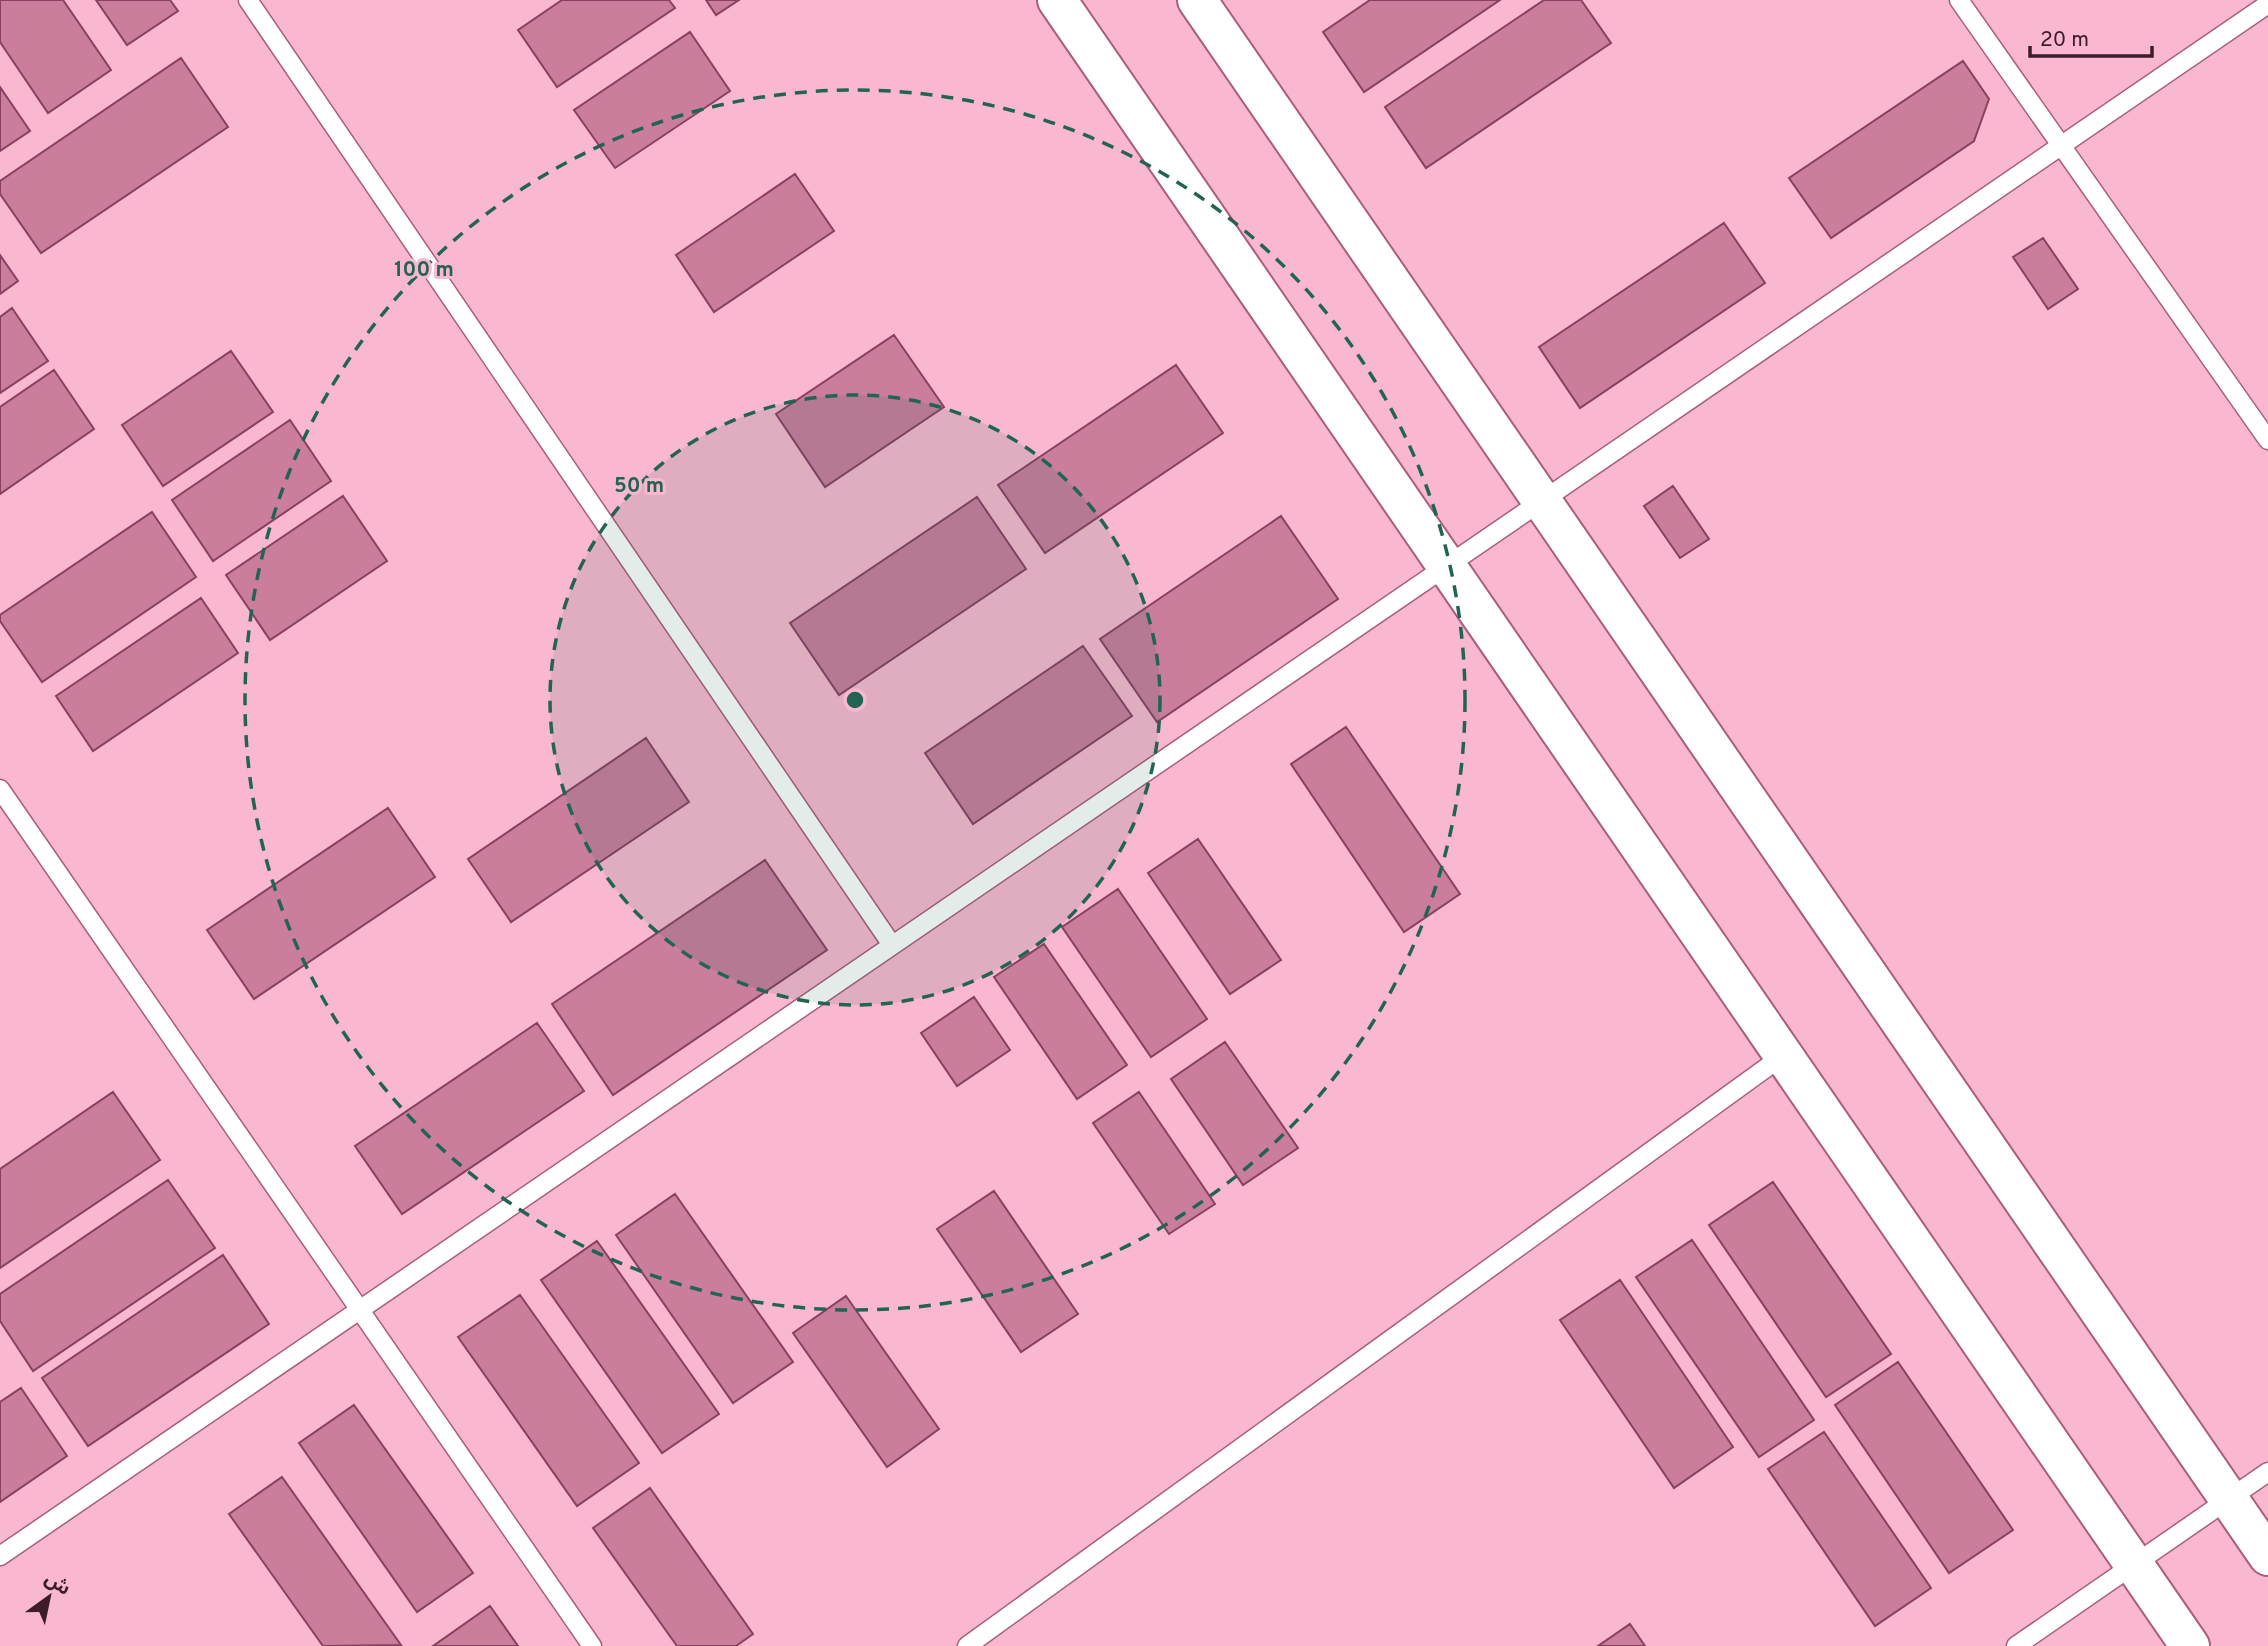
<svg xmlns="http://www.w3.org/2000/svg" width="2268" height="1646" font-family="Overpass,'Noto Sans Arabic',sans-serif">
  <style>
    .building { fill: #cb7d9c; stroke: #884160; stroke-width: 2 }
    .lines { fill: none; stroke-linecap: round; stroke-linejoin: round }
    .service-casing { stroke: #a85e7c; stroke-width: 21 }
    .tertiary-casing { stroke: #a85e7c; stroke-width: 42 }
    .service { stroke: #fff; stroke-width: 18 }
    .tertiary { stroke: #fff; stroke-width: 38 }
    .ring { fill: none; stroke: #216454; stroke-width: 3.5; stroke-dasharray: 12 9 }
    .centre { fill: #216454; stroke: #fab7d0; stroke-width: 3.5 }
    .ring-label { font-size: 21px; text-anchor: middle; font-weight: bold; fill: #216454; stroke: #fab7d0; stroke-width: 6; stroke-linejoin: round; paint-order: stroke }
  </style>
  <rect width="100%" height="100%" fill="#fab7d0"/>
  <path class="building" d="M 0,0 L 63,0 L 111,70 L 48,113 L 0,42 Z
    M 96,0 L 170,0 L 178,11 L 127,45 Z
    M 562,0 L 669,0 L 675,8 L 557,87 L 518,30 Z
    M 706,0 L 739,0 L 716,15 Z
    M 1370,0 L 1500,0 L 1364,92 L 1323,32 Z
    M 1544,0 L 1581,0 L 1611,43 L 1426,168 L 1385,107 Z
    M 690,32 L 730,91 L 615,168 L 574,110 Z
    M 181,58 L 228,127 L 41,253 L 0,194 L 0,181 Z
    M 1963,61 L 1989,99 L 1974,141 L 1831,238 L 1789,178 Z
    M 0,87 L 30,131 L 0,151 Z
    M 795,174 L 834,231 L 714,312 L 676,255 Z
    M 1724,223 L 1765,283 L 1580,408 L 1539,347 Z
    M 2043,238 L 2078,289 L 2048,309 L 2013,257 Z
    M 0,255 L 18,281 L 0,294 Z
    M 12,308 L 48,361 L 0,393 L 0,317 Z
    M 894,335 L 944,407 L 825,487 L 776,414 Z
    M 231,351 L 273,412 L 163,486 L 122,425 Z
    M 1176,365 L 1223,433 L 1045,553 L 998,485 Z
    M 54,370 L 94,429 L 0,494 L 0,407 Z
    M 290,420 L 331,481 L 213,561 L 172,500 Z
    M 1673,486 L 1709,539 L 1680,558 L 1644,506 Z
    M 343,496 L 387,561 L 270,640 L 226,575 Z
    M 977,497 L 1026,569 L 839,695 L 790,623 Z
    M 152,512 L 196,577 L 42,682 L 0,621 L 0,615 Z
    M 1281,516 L 1338,599 L 1157,722 L 1100,639 Z
    M 201,598 L 238,653 L 93,751 L 56,696 Z
    M 1083,646 L 1132,716 L 973,824 L 925,753 Z
    M 1346,727 L 1460,894 L 1404,932 L 1291,764 Z
    M 646,738 L 689,802 L 511,922 L 468,859 Z
    M 388,808 L 435,877 L 254,999 L 207,930 Z
    M 1198,839 L 1281,960 L 1230,994 L 1148,873 Z
    M 765,860 L 827,950 L 613,1095 L 552,1004 Z
    M 1118,889 L 1207,1019 L 1151,1057 L 1062,927 Z
    M 1044,944 L 1127,1065 L 1077,1099 L 994,977 Z
    M 974,997 L 1010,1050 L 957,1086 L 921,1033 Z
    M 537,1023 L 584,1091 L 402,1214 L 355,1146 Z
    M 1225,1042 L 1298,1148 L 1243,1185 L 1171,1079 Z
    M 113,1092 L 160,1160 L 0,1268 L 0,1169 Z
    M 1139,1092 L 1215,1204 L 1169,1234 L 1093,1123 Z
    M 168,1180 L 215,1248 L 33,1371 L 0,1321 L 0,1294 Z
    M 1773,1182 L 1891,1354 L 1826,1397 L 1709,1225 Z
    M 994,1191 L 1078,1314 L 1021,1352 L 937,1229 Z
    M 675,1194 L 793,1362 L 733,1403 L 616,1235 Z
    M 1692,1240 L 1814,1420 L 1759,1457 L 1636,1277 Z
    M 597,1241 L 719,1414 L 662,1453 L 541,1280 Z
    M 223,1255 L 269,1324 L 88,1446 L 42,1378 Z
    M 1620,1280 L 1733,1447 L 1674,1488 L 1560,1320 Z
    M 520,1295 L 639,1463 L 577,1506 L 458,1337 Z
    M 846,1296 L 939,1429 L 887,1467 L 793,1333 Z
    M 1898,1362 L 2013,1530 L 1949,1573 L 1835,1405 Z
    M 21,1388 L 67,1456 L 0,1502 L 0,1402 Z
    M 354,1405 L 473,1573 L 417,1612 L 299,1443 Z
    M 1824,1432 L 1931,1588 L 1875,1626 L 1768,1469 Z
    M 282,1477 L 401,1645 L 323,1646 L 229,1514 Z
    M 650,1488 L 753,1634 L 736,1646 L 677,1646 L 593,1528 Z
    M 490,1606 L 518,1646 L 433,1646 Z
    M 1630,1624 L 1645,1646 L 1598,1646 Z"/>
  <g class="lines">
    <g class="service-casing">
      <path id="service" d="M 248,0 L 892,945
        M 1959,0 L 2268,440
        M 0,789 L 592,1646
        M 0,1556 L 2268,4
        M 967,1646 L 1784,1055
        M 2016,1646 L 2268,1472"/>
    </g>
    <g class="tertiary-casing">
      <path id="tertiary" d="M 1057,0 L 2190,1646
        M 1197,0 L 2268,1556"/>
    </g>
    <use href="#service" class="service"/>
    <use href="#tertiary" class="tertiary"/>
  </g>
  <circle cx="855" cy="700" r="305" fill="#216454" fill-opacity=".12"/>
  <g class="ring">
    <circle cx="855" cy="700" r="305"/>
    <circle cx="855" cy="700" r="610"/>
  </g>
  <circle cx="855" cy="700" r="10" class="centre"/>
  <g class="ring-label">
    <text x="424" y="276">100 m</text>
    <text x="639" y="492">50 m</text>
  </g>
  <g transform="translate(49 1597) rotate(33)" stroke="#fab7d0" stroke-width="5" paint-order="stroke">
  <path d="M0-5L12 26L0 18L-12 26Z" fill="#3b1c29"/>
  <text y="-10" font-size="19" font-weight="bold" text-anchor="middle" fill="#3b1c29">ش</text>
  </g>
  <path d="M2030 46v10h122v-10" fill="none" stroke="#3b1c29" stroke-width="3.5"/>
  <text x="2040" y="46" font-size="21" fill="#3b1c29" stroke="#fab7d0" stroke-width="5" paint-order="stroke">20 m</text>
</svg>
